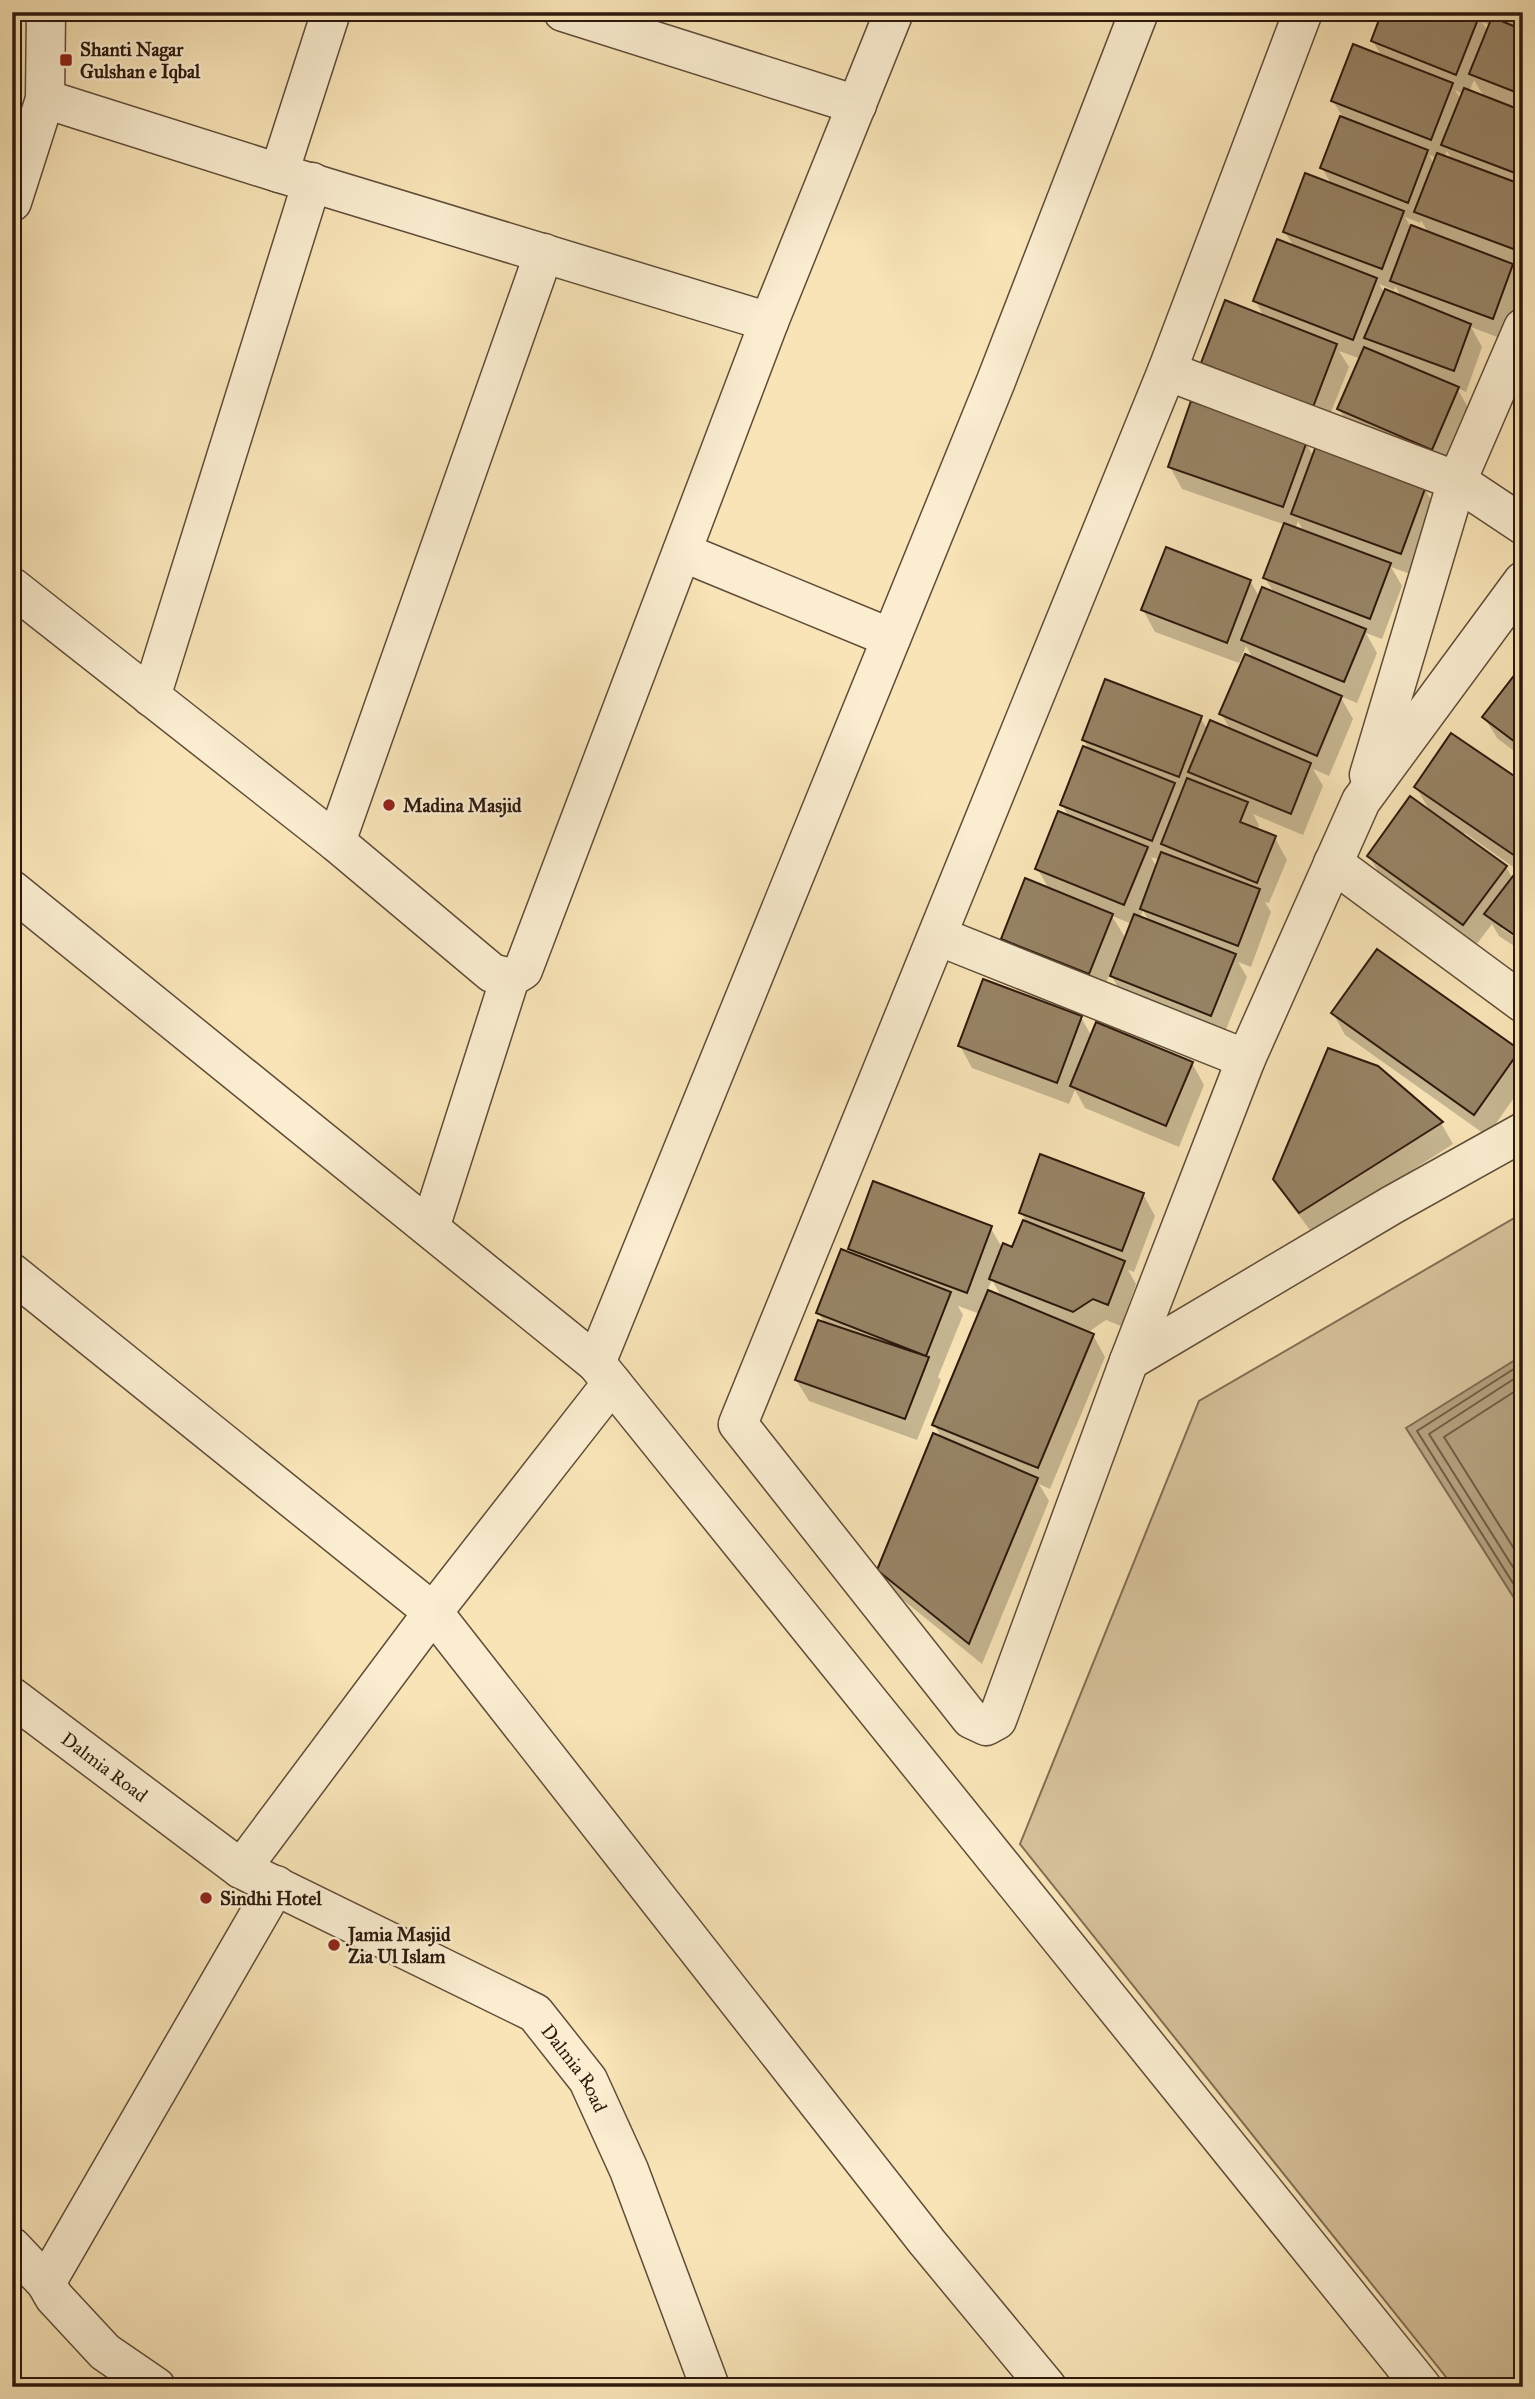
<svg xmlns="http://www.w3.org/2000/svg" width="1535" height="2399" font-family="'IM FELL Great Primer',serif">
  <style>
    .green { fill: #d6c19a; stroke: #826d54; stroke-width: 2 }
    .water { fill: #b39f7d; stroke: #7e6950; stroke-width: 2 }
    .shadow { fill: #0003; fill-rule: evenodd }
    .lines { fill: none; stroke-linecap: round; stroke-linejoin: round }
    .shore { stroke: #705c45; stroke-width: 2 }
    .building { fill: #978365; stroke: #2e190d; stroke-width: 2 }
    .minor-casing { stroke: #604c38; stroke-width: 41 }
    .minor { stroke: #faedd0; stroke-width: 38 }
    .poi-dot { fill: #8f2418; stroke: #faedd0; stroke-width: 2.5 }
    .labels { text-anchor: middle; stroke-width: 5; stroke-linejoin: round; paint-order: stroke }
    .poi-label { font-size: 19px; font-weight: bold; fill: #2e190d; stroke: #faedd0; text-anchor: start }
    .street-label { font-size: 19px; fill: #2e190d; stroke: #faedd0 }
  </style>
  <rect width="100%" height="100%" fill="#f8e4b7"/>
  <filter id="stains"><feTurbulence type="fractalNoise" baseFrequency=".00286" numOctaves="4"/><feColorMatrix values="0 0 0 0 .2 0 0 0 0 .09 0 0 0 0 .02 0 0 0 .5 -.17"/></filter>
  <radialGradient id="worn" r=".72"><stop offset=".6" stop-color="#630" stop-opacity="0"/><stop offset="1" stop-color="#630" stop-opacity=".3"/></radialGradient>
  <path class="green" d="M 1523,1213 L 1523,2387 L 1454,2387 L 1020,1844 L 1199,1401 Z"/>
  <path class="water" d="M 1523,1355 L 1523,1612 L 1406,1428 Z"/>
  <path class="shadow" d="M 1384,12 L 1523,12 L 1523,269 L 1511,265 L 1523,284 L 1523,292 L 1505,340 L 1471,327 L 1482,347 L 1466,392 L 1457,388 L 1470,411 L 1444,470 L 1352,431 L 1339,409 L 1361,359 L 1339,351 L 1349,367 L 1325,427 L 1215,384 L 1203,363 L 1264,317 L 1255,300 L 1294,247 L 1285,232 L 1332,185 L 1322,168 L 1342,116 L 1333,101 L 1382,57 L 1373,41 ZM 1494,13 L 1500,23 L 1492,19 ZM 1482,22 L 1490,25 L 1488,32 ZM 1474,80 L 1485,98 L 1469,92 ZM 1455,90 L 1463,94 L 1461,100 ZM 1447,151 L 1452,160 L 1444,157 ZM 1429,155 L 1437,158 L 1434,164 ZM 1405,217 L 1420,223 L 1421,220 L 1429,234 L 1411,227 ZM 1379,284 L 1394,290 L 1395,286 L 1402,298 L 1385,294 Z
    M 1305,442 L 1314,457 L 1424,488 L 1437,509 L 1413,575 L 1391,567 L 1402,586 L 1382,639 L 1366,633 L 1377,653 L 1357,703 L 1340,696 L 1353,719 L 1329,776 L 1313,769 L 1323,786 L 1303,835 L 1253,814 L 1259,825 L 1257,831 L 1275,838 L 1287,860 L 1269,903 L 1265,902 L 1271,912 L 1251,967 L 1238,962 L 1247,977 L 1223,1037 L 1124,998 L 1110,973 L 1101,995 L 1015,960 L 1003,938 L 1049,889 L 1037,868 L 1070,818 L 1062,805 L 1090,751 L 1083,739 L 1200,718 L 1208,730 L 1231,731 L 1221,713 L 1254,660 L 1246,646 L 1239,663 L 1155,632 L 1143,610 L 1250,581 L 1260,598 L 1274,593 L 1265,578 L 1286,525 L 1182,489 L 1170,467 ZM 1298,521 L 1304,532 L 1295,529 ZM 1151,857 L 1160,860 L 1157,868 ZM 1143,910 L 1149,922 L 1140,918 ZM 1112,916 L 1132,924 L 1126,939 Z
    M 1523,667 L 1523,758 L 1497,738 L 1484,717 Z
    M 1523,784 L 1523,939 L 1504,926 L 1501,928 L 1523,943 L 1523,952 L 1499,936 L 1492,924 L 1476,945 L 1382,878 L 1369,856 L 1431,813 L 1416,787 ZM 1465,833 L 1519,871 L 1513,879 L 1506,867 L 1463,836 Z
    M 1333,1013 L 1519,1051 L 1523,1058 L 1523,1085 L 1487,1136 L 1345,1035 Z
    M 1081,1017 L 1092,1037 L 1192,1063 L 1204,1085 L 1179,1147 L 1085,1108 L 1075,1090 L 1069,1104 L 972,1068 L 960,1046 Z
    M 1441,1123 L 1453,1144 L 1313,1234 L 1288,1201 L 1275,1179 Z
    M 1143,1194 L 1155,1216 L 1134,1272 L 1128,1270 L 1136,1284 L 1121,1326 L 1106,1320 L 1087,1333 L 1093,1335 L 1105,1357 L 1050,1489 L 1039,1484 L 1049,1501 L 982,1664 L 892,1591 L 879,1569 L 942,1439 L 934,1424 L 980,1314 L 958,1306 L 963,1315 L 938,1377 L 941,1380 L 917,1440 L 809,1401 L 796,1380 L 825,1324 L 818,1312 L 854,1256 L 850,1249 L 990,1227 L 1003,1249 L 1013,1249 L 1027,1224 L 1021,1212 ZM 992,1280 L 1002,1298 L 987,1291 Z"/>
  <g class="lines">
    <path class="shore" d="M 1523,1363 L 1417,1431 L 1523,1599
      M 1523,1373 L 1429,1434 L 1523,1583
      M 1523,1386 L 1444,1437 L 1523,1563"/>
  </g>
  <path class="building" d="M 1382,12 L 1474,12 L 1480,14 L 1456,75 L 1371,41 Z
    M 1496,12 L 1523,12 L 1523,22 Z
    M 1492,17 L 1523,30 L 1523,95 L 1469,74 Z
    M 1353,44 L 1453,83 L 1431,140 L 1331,101 Z
    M 1464,88 L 1523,111 L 1523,176 L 1441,145 Z
    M 1340,116 L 1428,150 L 1408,203 L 1320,168 Z
    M 1437,153 L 1523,185 L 1523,233 L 1516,250 L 1414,212 Z
    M 1305,173 L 1404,211 L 1382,269 L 1283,232 Z
    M 1411,225 L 1513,264 L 1493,319 L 1390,281 Z
    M 1277,239 L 1377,278 L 1353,340 L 1253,301 Z
    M 1385,289 L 1471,324 L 1454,371 L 1364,338 Z
    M 1225,300 L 1337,344 L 1313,407 L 1201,363 Z
    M 1364,347 L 1459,387 L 1432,450 L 1337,409 Z
    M 1191,401 L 1307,441 L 1283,507 L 1168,467 Z
    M 1316,446 L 1426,486 L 1401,554 L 1291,514 Z
    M 1284,523 L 1391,563 L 1370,619 L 1263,578 Z
    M 1166,547 L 1251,580 L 1227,643 L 1141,610 Z
    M 1262,587 L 1366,629 L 1344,682 L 1241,640 Z
    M 1245,654 L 1342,696 L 1317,756 L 1219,714 Z
    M 1523,664 L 1523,748 L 1482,717 Z
    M 1105,679 L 1202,716 L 1179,777 L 1082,740 Z
    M 1210,720 L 1311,763 L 1291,814 L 1188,772 Z
    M 1451,733 L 1523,782 L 1523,845 L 1515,856 L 1414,787 Z
    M 1083,746 L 1175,783 L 1152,841 L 1060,805 Z
    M 1187,778 L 1248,802 L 1240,822 L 1276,836 L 1257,883 L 1161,844 Z
    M 1410,796 L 1507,866 L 1463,925 L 1367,856 Z
    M 1058,811 L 1148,847 L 1124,905 L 1035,869 Z
    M 1161,852 L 1260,889 L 1238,946 L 1140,909 Z
    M 1523,863 L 1523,941 L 1484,914 Z
    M 1025,878 L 1113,914 L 1089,974 L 1001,939 Z
    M 1134,914 L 1236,954 L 1211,1016 L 1110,976 Z
    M 1377,949 L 1520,1050 L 1474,1115 L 1331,1013 Z
    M 983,979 L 1082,1016 L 1057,1083 L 958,1046 Z
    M 1096,1022 L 1193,1062 L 1166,1126 L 1070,1086 Z
    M 1328,1048 L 1378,1066 L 1443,1122 L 1299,1213 L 1273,1179 Z
    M 1040,1154 L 1144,1193 L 1122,1251 L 1019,1213 Z
    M 873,1181 L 992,1226 L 967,1293 L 848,1249 Z
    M 1023,1220 L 1125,1261 L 1108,1305 L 1093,1299 L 1073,1312 L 989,1279 L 1003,1243 L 1012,1247 Z
    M 841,1249 L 951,1292 L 926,1356 L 816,1313 Z
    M 988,1290 L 1094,1334 L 1038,1468 L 932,1425 Z
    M 818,1320 L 929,1357 L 905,1419 L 795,1380 Z
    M 933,1433 L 1038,1478 L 969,1644 L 877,1570 Z"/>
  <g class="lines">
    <g class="minor-casing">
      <g id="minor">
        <path d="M 563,12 L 857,105"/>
        <path d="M 1303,12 L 1167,371 L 738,1424 L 971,1719 L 986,1726 L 997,1720 L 1129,1361 L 1246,1059 L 1361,801 L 1523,581"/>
        <path d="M 45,99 L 279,173 L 769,322"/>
        <path d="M 279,173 L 331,12"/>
        <path d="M 12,202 L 45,99 L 46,12"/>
        <path d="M 1167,371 L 1457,481 L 1523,525"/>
        <path d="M 682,552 L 891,638"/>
        <path d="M 12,587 L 336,842 L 492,973 L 510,978"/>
        <path d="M 151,697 L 312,182"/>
        <path d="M 1369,775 L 1457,481 L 1523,328"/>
        <path d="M 336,842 L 544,253"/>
        <path d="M 1333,863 L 1523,1003"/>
        <path d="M 12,890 L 596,1363 L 1422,2387"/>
        <path d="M 938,936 L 1246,1059"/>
        <path d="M 430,1228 L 510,978 L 523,970 L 769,322 L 894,12"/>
        <path d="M 12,1273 L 433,1612 L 927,2242 L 1047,2387"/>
        <path d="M 1129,1361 L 1392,1205 L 1523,1132"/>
        <path d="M 596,1363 L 996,381 L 1139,12"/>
        <path id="s1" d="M 12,1697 L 241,1869 L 535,2013 L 588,2080 L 629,2170 L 710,2387"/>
        <path d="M 241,1869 L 433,1612 L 612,1383"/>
        <path d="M 12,2247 L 46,2283 L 54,2297 L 105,2352 L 156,2387"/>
        <path d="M 46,2283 L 276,1885"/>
      </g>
    </g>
    <use href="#minor" class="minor"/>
  </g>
  <g class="poi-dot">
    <rect x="59" y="53" width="14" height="14" rx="3.5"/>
    <circle cx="389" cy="805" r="7"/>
    <circle cx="206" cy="1898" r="7"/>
    <circle cx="334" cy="1945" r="7"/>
  </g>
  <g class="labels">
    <g class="poi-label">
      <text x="80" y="56">Shanti Nagar<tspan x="80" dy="22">Gulshan e Iqbal</tspan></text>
      <text x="403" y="812">Madina Masjid</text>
      <text x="220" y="1905">Sindhi Hotel</text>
      <text x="348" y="1941">Jamia Masjid<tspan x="348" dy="22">Zia Ul Islam</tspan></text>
    </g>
    <g class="street-label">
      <text dy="7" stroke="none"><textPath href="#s1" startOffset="116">Dalmia Road</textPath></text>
      <text dy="7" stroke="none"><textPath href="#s1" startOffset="682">Dalmia Road</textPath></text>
    </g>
  </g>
  <rect width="1535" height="2399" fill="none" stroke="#f8e4b7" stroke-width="42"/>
  <rect x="14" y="14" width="1507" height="2371" fill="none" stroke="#2e190d" stroke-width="3.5"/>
  <rect x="21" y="21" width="1493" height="2357" fill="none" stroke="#2e190d" stroke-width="2"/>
  <rect width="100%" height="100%" filter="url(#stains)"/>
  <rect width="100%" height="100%" fill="url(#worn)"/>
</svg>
